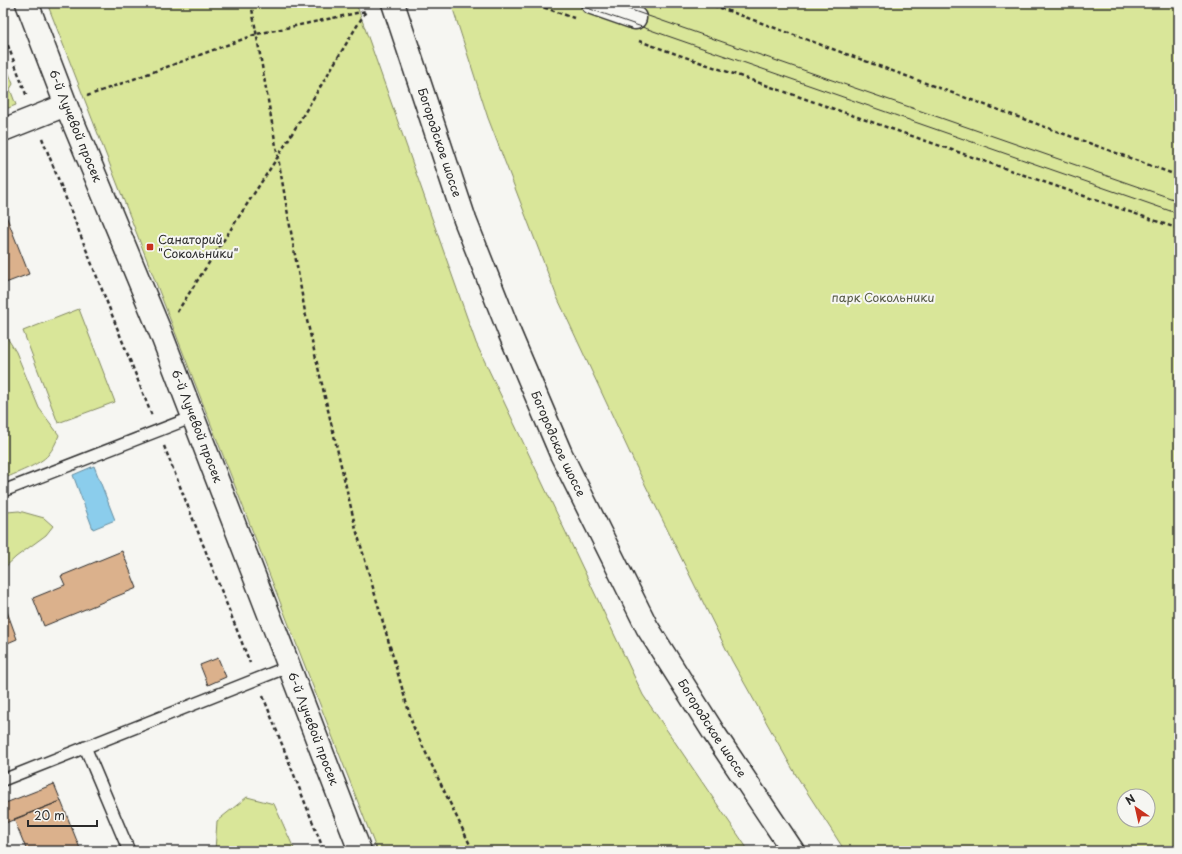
<svg xmlns="http://www.w3.org/2000/svg" width="1182" height="854" font-family="'Playpen Sans',sans-serif">
  <style>
    .green { fill: #d9e699; stroke: #828862; fill-rule: evenodd }
    .water { fill: #8bcdec; stroke: #658c9f }
    .building { fill: #dbb18c; stroke: #2b2b2b }
    .lines { fill: none; stroke-linecap: round; stroke-linejoin: round }
    .lane-casing { stroke: #2b2b2b; stroke-width: 14 }
    .street-casing { stroke: #2b2b2b; stroke-width: 25 }
    .secondary-casing { stroke: #2b2b2b; stroke-width: 25 }
    .path { stroke: #2b2b2b; stroke-width: 2.5; stroke-dasharray: 4 3; stroke-linecap: butt }
    .lane { stroke: #f6f6f2; stroke-width: 11 }
    .street { stroke: #f6f6f2; stroke-width: 22 }
    .secondary { stroke: #f6f6f2; stroke-width: 22 }
    .tram { stroke: #2b2b2b; stroke-width: 1 }
    .poi-dot { fill: #c8321e; stroke: #f6f6f2; stroke-width: 1.5 }
    .labels { text-anchor: middle; stroke-width: 4; stroke-linejoin: round; paint-order: stroke }
    .street-label { font-size: 12px; fill: #2b2b2b; stroke: #f6f6f2 }
    .poi-label { font-size: 12px; fill: #2b2b2b; stroke: #f6f6f2; text-anchor: start }
    .park-label { font-size: 12px; fill: #565a46; stroke: #f6f6f2 }
  </style>
  <rect width="100%" height="100%" fill="#f6f6f2"/>
  <filter id="ink" filterUnits="userSpaceOnUse"><feTurbulence type="fractalNoise" baseFrequency=".025" numOctaves="2"/><feDisplacementMap in="SourceGraphic" scale="8" xChannelSelector="R" yChannelSelector="G"/><feConvolveMatrix kernelMatrix="1 2 1 2 8 2 1 2 1" color-interpolation-filters="sRGB"/></filter>
  <g filter="url(#ink)">
    <path class="green" d="M 47,3 L 356,3 L 476,343 L 643,695 L 749,851 L 377,851 Z
      M 456,3 L 1179,3 L 1179,851 L 845,851 L 796,775 L 732,661 L 635,464 L 557,297 L 488,118 L 453,9 ZM 1124,796 L 1148,796 L 1148,820 L 1124,820 Z
      M 3,58 L 13,84 L 10,89 L 16,105 L 3,110 Z
      M 79,309 L 115,402 L 58,423 L 23,331 Z
      M 3,331 L 16,352 L 39,408 L 59,435 C 56,443 53,449 48,455 C 41,464 14,474 3,479 Z
      M 19,511 L 44,518 L 53,526 L 46,535 L 16,557 L 3,569 L 3,513 L 7,512 Z
      M 247,797 L 274,804 L 295,851 L 215,851 L 217,821 Z"/>
    <path class="water" d="M 94,466 L 115,520 L 93,529 L 73,475 Z"/>
    <path class="building" d="M 3,208 L 29,274 L 3,284 Z
      M 122,551 L 137,588 L 44,626 L 33,598 L 65,585 L 61,576 Z
      M 5,606 L 17,639 L 3,645 L 3,607 Z
      M 218,658 L 226,677 L 208,685 L 200,665 Z
      M 54,784 L 61,801 L 3,824 L 3,804 Z
      M 61,801 L 81,851 L 27,851 L 14,819 Z"/>
    <g class="lines">
      <g class="lane-casing">
        <path id="lane" d="M 3,491 L 193,417
          M 85,747 L 129,851
          M 3,780 L 290,666"/>
      </g>
      <g class="street-casing">
        <path id="street" d="M 592,3 L 635,18
          M 3,130 L 66,105"/>
      </g>
      <g class="secondary-casing">
        <g id="secondary">
          <path id="s1" d="M 27,3 L 66,105 L 162,336 L 360,851"/>
          <path id="s2" d="M 393,3 L 465,220 L 510,334 L 561,454 L 647,627 L 714,733 L 793,851"/>
        </g>
      </g>
      <path class="path" d="M 251,3 L 305,312 L 356,529 L 413,726 L 473,851
        M 531,3 L 574,18
        M 707,3 L 1179,176
        M 3,32 L 27,97
        M 639,41 L 1179,229
        M 87,96 L 257,34 L 366,11
        M 42,138 L 152,416
        M 177,312 L 279,155 L 366,11
        M 164,446 L 250,663
        M 263,696 L 324,851"/>
      <use href="#lane" class="lane"/>
      <use href="#street" class="street"/>
      <use href="#secondary" class="secondary"/>
      <path class="tram" d="M 573,3 L 1179,214
        M 611,3 L 1179,201"/>
    </g>
  </g>
  <rect class="poi-dot" x="146" y="243" width="8" height="8" rx="2"/>
  <g class="labels">
    <g class="street-label">
      <text dy="4" stroke="none"><textPath href="#s1" startOffset="132">6-й Лучевой просек</textPath></text>
      <text dy="4" stroke="none"><textPath href="#s2" startOffset="147">Богородское шоссе</textPath></text>
      <text dy="4" stroke="none"><textPath href="#s1" startOffset="456">6-й Лучевой просек</textPath></text>
      <text dy="4" stroke="none"><textPath href="#s2" startOffset="471">Богородское шоссе</textPath></text>
      <text dy="4" stroke="none"><textPath href="#s1" startOffset="780">6-й Лучевой просек</textPath></text>
      <text dy="4" stroke="none"><textPath href="#s2" startOffset="795">Богородское шоссе</textPath></text>
    </g>
    <g class="poi-label">
      <text x="158" y="244">Санаторий<tspan x="158" dy="14">"Сокольники"</tspan></text>
    </g>
    <g class="park-label">
      <text x="883" y="302">парк Сокольники</text>
    </g>
  </g>
  <rect width="1182" height="854" fill="none" stroke="#f6f6f2" stroke-width="16"/>
  <rect x="8" y="8" width="1166" height="838" fill="none" stroke="#2b2b2b" stroke-width="1.5" filter="url(#ink)"/>
  <g transform="translate(1136 808) rotate(326)"><circle r="19" fill="#f6f6f2" stroke="#a5a5a2"/>
  <path d="M0-3L7 15L0 10L-7 15Z" fill="#c8321e"/>
  <text y="-6" font-size="11" font-weight="bold" text-anchor="middle" fill="#2b2b2b">N</text>
  </g>
  <path d="M28 820v6h69v-6" fill="none" stroke="#2b2b2b" stroke-width="2"/>
  <text x="34" y="820" font-size="12" fill="#2b2b2b" stroke="#f6f6f2" stroke-width="3" paint-order="stroke">20 m</text>
</svg>
